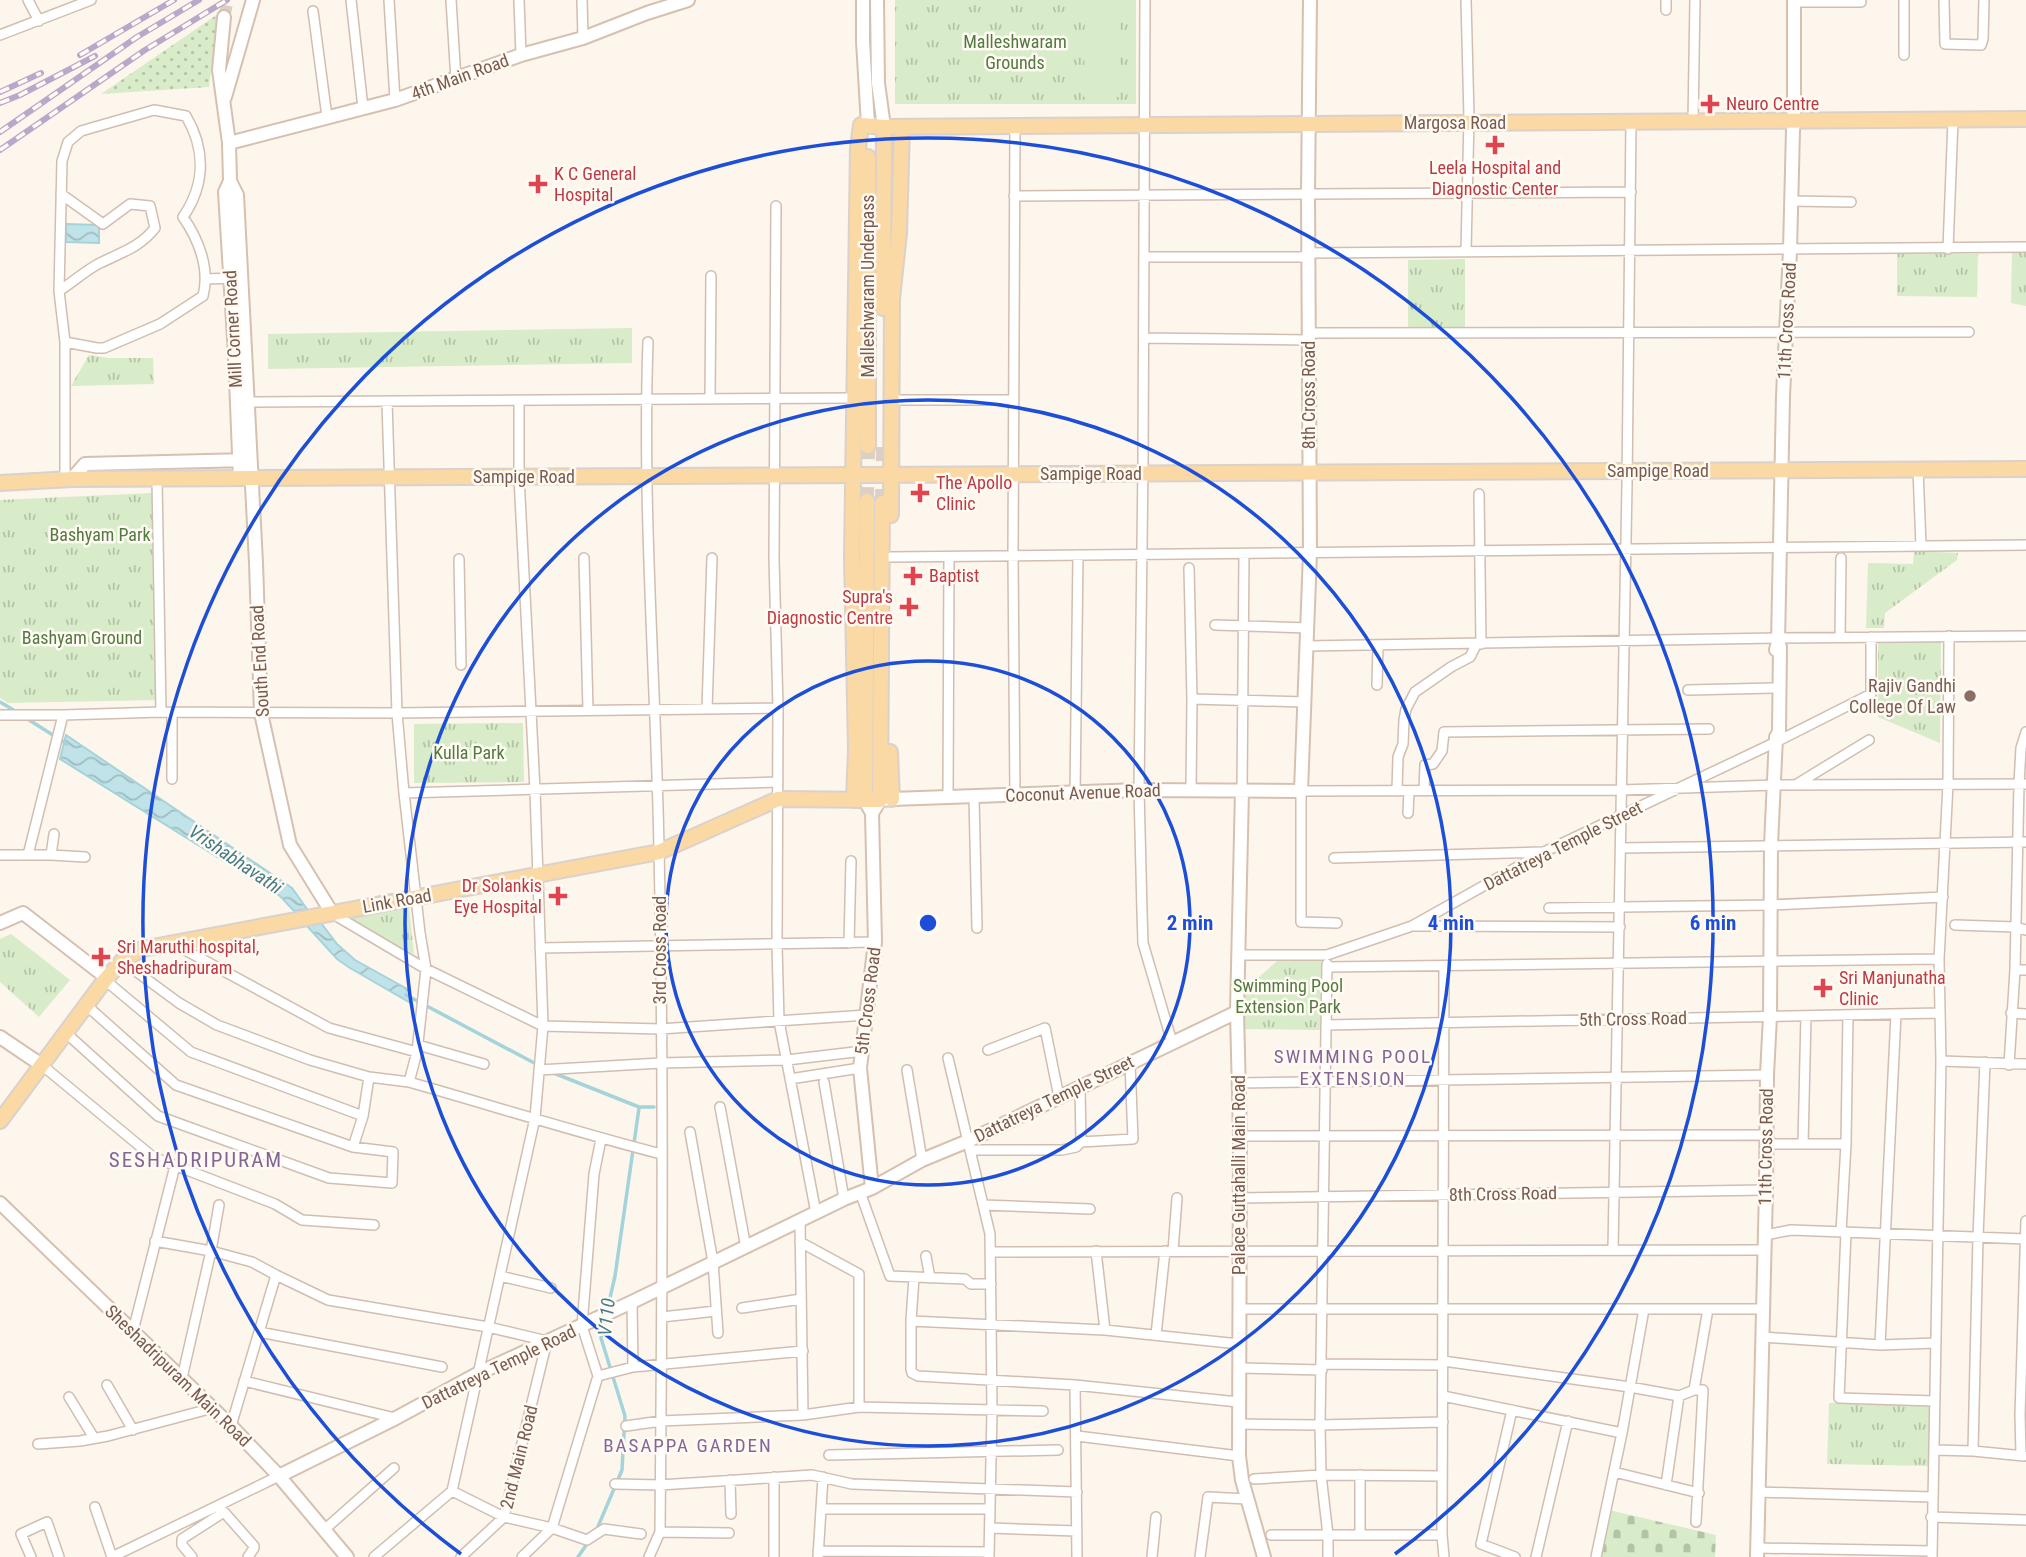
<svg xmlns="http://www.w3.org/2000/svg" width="2026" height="1557" font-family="'Roboto Condensed',sans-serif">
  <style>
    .grass { fill: url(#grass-dots) }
    .cemetery { fill: url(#cemetery-stones) }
    .park { fill: url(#park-tufts) }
    .pitch { fill: #d8ecc9 }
    .water { fill: url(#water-waves); stroke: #a5d3da; stroke-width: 2 }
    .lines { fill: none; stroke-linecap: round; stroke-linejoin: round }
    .stream { stroke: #a5d3da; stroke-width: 3.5 }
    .secondary-tunnel { stroke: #dcd0c4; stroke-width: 12; stroke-dasharray: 12 6; stroke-linecap: butt }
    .primary-tunnel { stroke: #dcd0c4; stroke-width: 14; stroke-dasharray: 14 7; stroke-linecap: butt }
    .street-casing { stroke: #d1beb0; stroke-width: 12 }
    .secondary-casing { stroke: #d6c0b0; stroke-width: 16 }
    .primary-casing { stroke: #dad1cd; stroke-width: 18 }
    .street { stroke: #fff; stroke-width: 9 }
    .secondary { stroke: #fff; stroke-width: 12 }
    .primary { stroke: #fbd9a5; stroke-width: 14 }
    .rail-casing { stroke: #b9a8c9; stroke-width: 6 }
    .rail { stroke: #fffaf3; stroke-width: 3.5; stroke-dasharray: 10; stroke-linecap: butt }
    .ring { fill: none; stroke: #1d4ed8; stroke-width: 3.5 }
    .health-dot { fill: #e0444e; stroke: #fffaf3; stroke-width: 2.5 }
    .education-dot { fill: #8d6e63; stroke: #fffaf3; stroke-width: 2.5 }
    .labels { text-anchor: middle; stroke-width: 5; stroke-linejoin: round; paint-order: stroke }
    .park-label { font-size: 18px; fill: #537a41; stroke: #fffaf3 }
    .street-label { font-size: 18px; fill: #7a5c4d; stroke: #fffaf3 }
    .health-label { font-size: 18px; fill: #be3a42; stroke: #fffaf3; text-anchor: start }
    .education-label { font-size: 18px; fill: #785e54; stroke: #fffaf3; text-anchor: end }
    .water-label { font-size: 19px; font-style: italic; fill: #437c86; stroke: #fffaf3 }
    .neighbourhood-label { font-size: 19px; letter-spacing: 2px; fill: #846695; stroke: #fffaf3 }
    .quarter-label { font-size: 21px; letter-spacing: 2px; fill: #846695; stroke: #fffaf3 }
    .centre { fill: #1d4ed8; stroke: #fffaf3; stroke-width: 3.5 }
    .ring-label { font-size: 21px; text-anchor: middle; font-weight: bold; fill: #1d4ed8; stroke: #fffaf3; stroke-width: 5; stroke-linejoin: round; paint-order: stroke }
  </style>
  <defs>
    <pattern id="grass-dots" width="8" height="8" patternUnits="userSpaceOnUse" patternTransform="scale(1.75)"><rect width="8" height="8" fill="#d8ecc9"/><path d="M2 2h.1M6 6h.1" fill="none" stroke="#b4c2a5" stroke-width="1.8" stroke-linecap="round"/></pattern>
    <pattern id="cemetery-stones" width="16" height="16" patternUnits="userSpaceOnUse" patternTransform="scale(1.75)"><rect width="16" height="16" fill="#d8ecc9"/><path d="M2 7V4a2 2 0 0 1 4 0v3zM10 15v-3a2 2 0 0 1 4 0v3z" fill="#b4c2a5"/></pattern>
    <pattern id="park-tufts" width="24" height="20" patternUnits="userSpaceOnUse" patternTransform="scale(1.75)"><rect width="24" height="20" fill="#d8ecc9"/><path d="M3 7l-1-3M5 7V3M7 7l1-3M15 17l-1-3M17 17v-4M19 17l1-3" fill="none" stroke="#b4c2a5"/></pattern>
    <pattern id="water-waves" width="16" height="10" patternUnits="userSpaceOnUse" patternTransform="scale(1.75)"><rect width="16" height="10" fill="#bfe3e8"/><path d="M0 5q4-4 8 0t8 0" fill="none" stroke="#a0bbbe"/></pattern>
  </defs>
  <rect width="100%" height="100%" fill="#fdf6ec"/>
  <path class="grass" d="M 218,14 L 209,87 L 101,94 Z"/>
  <path class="cemetery" d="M 1609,1510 L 1716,1535 L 1715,1557 L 1599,1557 Z"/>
  <path class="park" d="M 895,0 L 1136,0 L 1136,104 L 895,104 Z
    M 2026,250 L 2026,306 L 2011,303 L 2012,251 Z
    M 1897,253 L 1978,254 L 1977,297 L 1897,296 Z
    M 1465,259 L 1465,328 L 1408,328 L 1408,260 Z
    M 632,328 L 632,363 L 268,369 L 268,334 Z
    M 89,355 L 108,358 L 153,358 L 154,384 L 71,386 Z
    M 152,493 L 157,700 L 8,703 L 0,698 L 0,500 Z
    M 1914,551 L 1958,553 L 1957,560 L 1885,613 L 1884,628 L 1866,628 L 1868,563 L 1913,564 Z
    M 1878,642 L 1941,642 L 1940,743 L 1878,717 Z
    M 523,723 L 524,782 L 414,783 L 414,724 Z
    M 409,906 L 414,954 L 346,919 Z
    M 11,934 L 70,980 L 39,1017 L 0,982 L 0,939 Z
    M 1277,961 L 1321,961 L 1320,1030 L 1243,1029 L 1243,991 Z
    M 1829,1403 L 1931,1405 L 1930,1466 L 1827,1464 Z"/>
  <path class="pitch" d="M 1085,0 L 1119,0 L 1119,97 L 1084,97 Z"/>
  <path class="water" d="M 66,224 L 99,225 L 99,243 L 66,242 Z
    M 66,735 L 292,888 L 307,909 L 294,911 L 280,896 L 60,759 Z
    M 321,923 L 337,944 L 355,960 L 409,990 L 409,1002 L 350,968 L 337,959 L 306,925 Z"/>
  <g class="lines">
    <path class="stream" d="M 0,702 L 17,712
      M 26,718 L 67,744
      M 406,995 L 538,1065
      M 551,1072 L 639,1107 L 654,1107
      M 607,1311 L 615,1276 L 639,1108
      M 597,1529 L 622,1470 L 625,1416 L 601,1338 L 605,1318
      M 578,1557 L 589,1541"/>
    <path class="secondary-tunnel" d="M 224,17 L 228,0"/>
    <path class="primary-tunnel" d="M 867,501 L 868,446
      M 882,503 L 883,446"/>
    <g class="street-casing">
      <path id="street" d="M 28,0 L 39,21
        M 351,0 L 363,108
        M 389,0 L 395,100
        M 451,0 L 456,80
        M 519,0 L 521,55
        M 582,0 L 583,38
        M 1145,0 L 1143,464 L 1139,790 L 1142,912 L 1143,943 L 1172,1042
        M 1904,0 L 1904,55
        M 1944,0 L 1945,44 L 1981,45 L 1983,39 L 1984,0
        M 1794,2 L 1861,2
        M 1666,10 L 1666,0
        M 313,11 L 327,117
        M 0,35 L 91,0
        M 1693,122 L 1695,0
        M 1015,127 L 1013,556 L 1015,796
        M 1014,196 L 1631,192
        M 1791,201 L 1851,202
        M 776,206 L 774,559 L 778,708 L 777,945 L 779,1021 L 816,1213
        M 1948,249 L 1953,120
        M 1466,251 L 1469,117 L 1466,0
        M 1144,257 L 1302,257 L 1309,253 L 2026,247
        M 205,279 L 234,278
        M 59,291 C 73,282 86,270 100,263 C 122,252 139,248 155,228 L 150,206 L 130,204 L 103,224 L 61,194
        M 1309,333 L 1969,332
        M 1144,338 L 1309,340
        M 648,342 C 642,511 656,681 659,850 C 664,1078 662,1305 660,1532 L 649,1557
        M 710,399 L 711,276
        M 892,400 L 1014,400
        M 247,402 L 856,398
        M 387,402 L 397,713 L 404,793 L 420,933 L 426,969 L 417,1052 L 409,1082 C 493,1106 576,1132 661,1154
        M 1918,469 L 1921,546
        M 157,479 L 161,712
        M 65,481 L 65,342 L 59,291 L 62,161 L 68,142 L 81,131 L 154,110 L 186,116 C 206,150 205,185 183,217 C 199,240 210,269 203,296 L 160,324 L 104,348 L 97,348 L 65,342
        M 1479,494 L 1481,644
        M 891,557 L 2026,545
        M 584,558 L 588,710
        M 459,559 L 461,665
        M 1189,568 L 1192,699 L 1191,790
        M 1215,625 L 1308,628
        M 1840,637 L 1841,558
        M 1307,646 L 1778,638 L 2026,636
        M 1377,685 L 1378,646
        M 1688,690 L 1774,688
        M 1192,699 L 1305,702
        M 707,709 L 712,558
        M 172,712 L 172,779
        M 0,715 L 63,715 L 161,712 L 397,713 L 778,708
        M 1797,784 L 1869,740
        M 1242,790 L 1244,554
        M 1397,791 L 1398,757 L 1403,744 L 1404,720 L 1406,709 L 1415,692 L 1451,667 L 1470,657 L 1477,643
        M 1424,791 L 1425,765 L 1433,764 L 1442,751 L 1444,732 L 1709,729
        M 404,793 L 778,782
        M 1075,794 L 1078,555
        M 974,797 L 977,928
        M 948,798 L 949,557
        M 1408,813 L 1409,791
        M 1621,848 L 2026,842
        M 0,855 L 51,855 L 85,857
        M 28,855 L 63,715
        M 51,855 L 54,834
        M 1334,858 L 1543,852
        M 1549,908 L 1770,905 L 1943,897
        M 333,914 L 426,969 L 543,1026 L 660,1029 L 867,1015
        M 1337,923 L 1301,922 L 1301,791 L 1622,790 L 1775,785 L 2026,784
        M 1955,925 L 2015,927 L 2026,930
        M 1415,926 L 1620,927
        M 849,943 L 851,861
        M 174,944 L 329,1028 L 417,1052
        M 540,948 L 875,942
        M 1239,955 L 1327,955 L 1412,926 L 1544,852 L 1776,742 L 1871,694 L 1871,637
        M 122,961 L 179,1003 L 217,1025 L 310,1060 L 369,1077 L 409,1082
        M 1327,964 L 1320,1425 L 1321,1475 L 1328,1535 L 1328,1557
        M 1444,966 L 1442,1535 L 1444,1557
        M 1327,967 L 1939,959
        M 2015,970 L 2026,970
        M 105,980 L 191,1052 L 363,1116
        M 2011,1013 L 2026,1014
        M 1326,1025 L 1940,1013
        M 66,1033 L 158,1116 L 329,1178 L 392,1183 L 393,1152 L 353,1147 L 176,1085 L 86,1005
        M 418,1045 L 484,1064
        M 988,1050 L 1045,1028 L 1059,1097
        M 948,1058 L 990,1234 L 992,1410 L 989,1557
        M 1941,1061 L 2026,1064
        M 2009,1065 L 2015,970 L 2019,784 L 2021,748 L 2026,732
        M 43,1066 L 153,1157 L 275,1204 L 302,1220 L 374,1225
        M 539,1070 L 661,1063 L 787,1060 L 863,1051
        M 907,1070 L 922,1160
        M 790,1079 L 860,1068
        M 824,1082 L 844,1199
        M 1238,1083 L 1767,1075
        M 1080,1087 L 1081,1142
        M 720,1107 L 746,1248
        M 690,1132 L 713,1262 L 718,1333
        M 1240,1136 L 1765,1135
        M 1766,1144 L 1846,1144
        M 1803,1144 L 1806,1016
        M 353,1147 L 363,1116 L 369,1077
        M 970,1150 L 1062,1150 L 1076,1147 L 1081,1142 L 1133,1139 L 1130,1063
        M 860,1192 L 890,1276 L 965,1279 L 971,1284 L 991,1284
        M 1240,1198 L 1766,1190
        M 983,1205 L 1090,1209
        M 800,1221 L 803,1415
        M 1841,1232 L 1846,1144 L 1848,1015
        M 1846,1232 L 1839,1398 L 1935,1401
        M 1765,1235 L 1791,1230 L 2026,1239
        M 155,1241 L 211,1251 L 252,1262 L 276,1275 L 328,1300 L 488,1327 L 547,1341 L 504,1517 L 461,1557
        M 800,1242 L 859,1274 L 859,1407
        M 1613,1250 L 1627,484 L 1631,122
        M 1096,1251 L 1105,1330
        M 1173,1251 L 1177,1198
        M 990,1252 L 1764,1250
        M 926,1256 L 930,1278
        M 500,1276 L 551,1288
        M 914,1277 L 911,1321 L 911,1369 L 912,1373 L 918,1376 L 1075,1385 L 1238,1402
        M 742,1308 L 801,1299
        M 1240,1309 L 1763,1309
        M 662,1317 L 716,1311
        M 911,1321 L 1105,1330 L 1239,1344
        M 133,1331 L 175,1166
        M 259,1332 L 442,1367
        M 1156,1335 L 1165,1251
        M 1762,1337 L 1880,1345 L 1936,1343
        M 1880,1345 L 1896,1014
        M 1443,1361 L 1630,1387 L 1679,1396
        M 1322,1364 L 1443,1365
        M 633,1367 L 803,1351
        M 1239,1368 L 1322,1370
        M 598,1376 L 582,1326 L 594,1174 L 601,1139
        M 182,1378 L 211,1251 L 219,1205
        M 244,1381 L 395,1418
        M 107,1385 L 133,1430
        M 1075,1385 L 1077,1557
        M 1694,1390 L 1703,1390 L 1696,1522
        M 1443,1396 L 1622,1433
        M 69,1397 L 94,1438
        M 1512,1410 L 1481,1544 L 1515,1557
        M 1238,1424 L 1320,1425 L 1443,1422
        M 231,1426 L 276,1275
        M 626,1426 L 661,1421 L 803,1415 L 859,1407 L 1043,1411
        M 1077,1436 L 1239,1456
        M 38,1444 L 80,1441 L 108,1436 L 213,1408
        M 1934,1450 L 1973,1451 L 2024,1456
        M 1973,1451 L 1978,1237 L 1985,1062
        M 829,1455 L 1058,1450
        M 2021,1455 L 2020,1415 L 2026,1221
        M 1614,1472 L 1699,1493
        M 1360,1475 L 1360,1535
        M 774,1477 L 774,1557
        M 1254,1479 L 1321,1475 L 1442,1476
        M 730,1480 L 731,1514
        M 615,1484 L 660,1485 L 812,1475 L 852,1484 L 1077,1492
        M 1666,1485 L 1679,1396 L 1694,1390 L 1708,1309
        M 452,1491 L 504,1517 L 552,1528 L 587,1540 L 604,1529 L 641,1534
        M 1758,1492 L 1932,1497
        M 95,1507 L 112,1557
        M 821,1509 L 990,1509
        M 1931,1517 L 2026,1520
        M 990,1528 L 1077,1531
        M 324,1530 L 394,1468
        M 660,1532 L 729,1533
        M 1271,1535 L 1442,1535
        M 1757,1548 L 1932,1551
        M 818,1551 L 989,1552
        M 31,1557 L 21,1534 L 47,1522 L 59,1557
        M 112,1557 L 279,1476
        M 192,1557 L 182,1545 L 182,1539 L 224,1512 L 254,1546 L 254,1548 L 248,1557
        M 374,1557 L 452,1491 L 535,1118 L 543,1026 L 535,790 L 519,477 L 519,401
        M 522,1557 L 552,1528 L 598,1376 L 633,1367 L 632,1302
        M 818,1557 L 823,1477
        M 1152,1557 L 1156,1517
        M 1200,1557 L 1208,1497 L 1247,1499
        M 1536,1557 L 1568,1421
        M 1596,1557 L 1622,1433 L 1644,1309
        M 1932,1557 L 1941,1061 L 1939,959 L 1948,784 L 1949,636"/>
    </g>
    <g class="secondary-casing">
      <path id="secondary" d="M 863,0 L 863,41 L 868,125
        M 877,0 L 878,83 L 884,127
        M 224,17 L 219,70 L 229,143 L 230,181 L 237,195 L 256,563 L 261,713 L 290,845 L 332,913
        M 225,97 L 253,0
        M 229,143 L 395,100 L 521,55 L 583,38 L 647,13 L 688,0
        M 230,181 L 225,192 L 235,355 L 240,478
        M 72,479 L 85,464 L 247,460
        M 1776,650 L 1778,642 L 1783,396 L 1790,250 L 1793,130 L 1794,121 L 1794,0
        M 1242,790 L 1237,1012 L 1240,1136 L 1239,1456 L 1242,1480 L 1264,1557
        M 868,806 L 872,813 L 875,942 L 860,1068 L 872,1188
        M 872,813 L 880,800 L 892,799 L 1139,790 L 1301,791 L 1310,553 L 1308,193 L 1310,0
        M 0,923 L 23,913 L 107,978
        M 0,1037 L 43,1066
        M 0,1203 L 231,1426 L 279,1476 L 347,1557
        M 279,1476 L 396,1418 L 479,1373 L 632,1302 L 844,1199 L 872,1188 L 922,1160 L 968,1141 L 1237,1012
        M 1757,1557 L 1766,1190 L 1767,1075 L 1770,1016 L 1771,845 L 1776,737 L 1779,732 L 1780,647 L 1778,642"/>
    </g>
    <g class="primary-casing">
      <path id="primary" d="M 883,308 L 884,127
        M 868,446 L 868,157
        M 0,483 L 72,479 L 2026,469
        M 891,515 L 892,299 L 899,233 L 902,127
        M 890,752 L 892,799
        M 854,800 L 856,750 L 852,557 L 858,148 L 861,125 L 884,127 L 2026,119
        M 865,800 L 867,501
        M 0,1121 L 105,980 L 122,961 L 142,949 L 659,852 L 778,799 L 880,800 L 882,503"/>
    </g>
    <use href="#street" class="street"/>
    <use href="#secondary" class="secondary"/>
    <use href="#primary" class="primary"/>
    <g class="rail-casing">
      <path id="rail" d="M 80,55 L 174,0
        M 0,92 L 41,73
        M 0,103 L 20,95 L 95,56
        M 0,132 L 137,37 L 199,0
        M 0,150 L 145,50 L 227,0"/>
    </g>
    <use href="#rail" class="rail"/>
  </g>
  <g class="ring">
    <circle cx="928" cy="923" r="262"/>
    <circle cx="928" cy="923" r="523"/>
    <path d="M461 1554A785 785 0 1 1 1395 1554"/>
  </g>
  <g class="health-dot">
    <path d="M1706.5 93.5h7v7h7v7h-7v7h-7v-7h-7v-7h7z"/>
    <path d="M1491.5 134.5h7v7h7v7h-7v7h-7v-7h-7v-7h7z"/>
    <path d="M534.5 173.5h7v7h7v7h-7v7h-7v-7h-7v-7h7z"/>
    <path d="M916.5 482.5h7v7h7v7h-7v7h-7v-7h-7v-7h7z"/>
    <path d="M909.5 565.5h7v7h7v7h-7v7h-7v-7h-7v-7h7z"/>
    <path d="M905.5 596.5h7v7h7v7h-7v7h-7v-7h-7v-7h7z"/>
    <path d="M554.5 885.5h7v7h7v7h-7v7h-7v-7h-7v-7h7z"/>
    <path d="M97.5 946.5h7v7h7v7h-7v7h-7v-7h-7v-7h7z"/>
    <path d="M1819.5 977.5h7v7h7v7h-7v7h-7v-7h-7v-7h7z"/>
  </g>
  <circle class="education-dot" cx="1970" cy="696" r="7"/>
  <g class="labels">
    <g class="park-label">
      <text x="1015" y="48">Malleshwaram<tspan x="1015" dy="21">Grounds</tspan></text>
      <text x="100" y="541">Bashyam Park</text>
      <text x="82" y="644">Bashyam Ground</text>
      <text x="469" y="759">Kulla Park</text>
      <text x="1288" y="992">Swimming Pool<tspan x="1288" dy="21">Extension Park</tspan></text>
    </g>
    <g class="street-label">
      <text transform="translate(460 77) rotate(-20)" y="6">4th Main Road</text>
      <text x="1455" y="129">Margosa Road</text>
      <text transform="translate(868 286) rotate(-90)" y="6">Malleshwaram Underpass</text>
      <text transform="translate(1787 321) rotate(-87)" y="6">11th Cross Road</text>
      <text transform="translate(233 329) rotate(-93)" y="6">Mill Corner Road</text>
      <text transform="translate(1309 395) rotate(-90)" y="6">8th Cross Road</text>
      <text x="1658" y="477">Sampige Road</text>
      <text x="1091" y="480">Sampige Road</text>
      <text x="524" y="483">Sampige Road</text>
      <text transform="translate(260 661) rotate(-93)" y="6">South End Road</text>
      <text transform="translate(1083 793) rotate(-2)" y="6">Coconut Avenue Road</text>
      <text transform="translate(1563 846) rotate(-27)" y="6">Dattatreya Temple Street</text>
      <text transform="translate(397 901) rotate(-10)" y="6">Link Road</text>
      <text transform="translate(660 950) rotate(-90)" y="6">3rd Cross Road</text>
      <text transform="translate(868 1001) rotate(-83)" y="6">5th Cross Road</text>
      <text transform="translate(1633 1019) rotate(-1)" y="6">5th Cross Road</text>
      <text transform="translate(1054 1099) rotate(-26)" y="6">Dattatreya Temple Street</text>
      <text transform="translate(1766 1147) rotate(-89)" y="6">11th Cross Road</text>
      <text transform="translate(1239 1175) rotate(-90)" y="6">Palace Guttahalli Main Road</text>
      <text transform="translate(1503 1194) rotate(-1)" y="6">8th Cross Road</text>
      <text transform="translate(499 1367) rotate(-26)" y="6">Dattatreya Temple Road</text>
      <text transform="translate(178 1376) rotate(44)" y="6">Sheshadripuram Main Road</text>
      <text transform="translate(519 1457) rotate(-76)" y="6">2nd Main Road</text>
    </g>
    <g class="health-label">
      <text x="1726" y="110">Neuro Centre</text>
      <text x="1495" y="174" text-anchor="middle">Leela Hospital and<tspan x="1495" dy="21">Diagnostic Center</tspan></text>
      <text x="554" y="180">K C General<tspan x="554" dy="21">Hospital</tspan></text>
      <text x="936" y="489">The Apollo<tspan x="936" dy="21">Clinic</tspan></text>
      <text x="929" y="582">Baptist</text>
      <text x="893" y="603" text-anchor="end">Supra's<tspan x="893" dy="21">Diagnostic Centre</tspan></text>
      <text x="542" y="892" text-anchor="end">Dr Solankis<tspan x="542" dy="21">Eye Hospital</tspan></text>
      <text x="117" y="953">Sri Maruthi hospital,<tspan x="117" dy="21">Sheshadripuram</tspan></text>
      <text x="1839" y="984">Sri Manjunatha<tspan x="1839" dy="21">Clinic</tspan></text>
    </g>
    <g class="education-label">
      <text x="1956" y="692">Rajiv Gandhi<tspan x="1956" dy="21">College Of Law</tspan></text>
    </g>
    <g class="water-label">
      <text transform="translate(236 859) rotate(34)" y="7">Vrishabhavathi</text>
      <text transform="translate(606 1317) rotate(-84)" y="7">V110</text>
    </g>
    <g class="neighbourhood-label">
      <text x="1353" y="1063">SWIMMING POOL<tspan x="1353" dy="22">EXTENSION</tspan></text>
      <text x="688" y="1452">BASAPPA GARDEN</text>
    </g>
    <g class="quarter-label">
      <text x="196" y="1167">SESHADRIPURAM</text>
    </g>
  </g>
  <circle cx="928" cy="923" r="10" class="centre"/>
  <g class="ring-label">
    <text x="1190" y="930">2 min</text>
    <text x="1451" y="930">4 min</text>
    <text x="1713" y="930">6 min</text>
  </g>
</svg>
